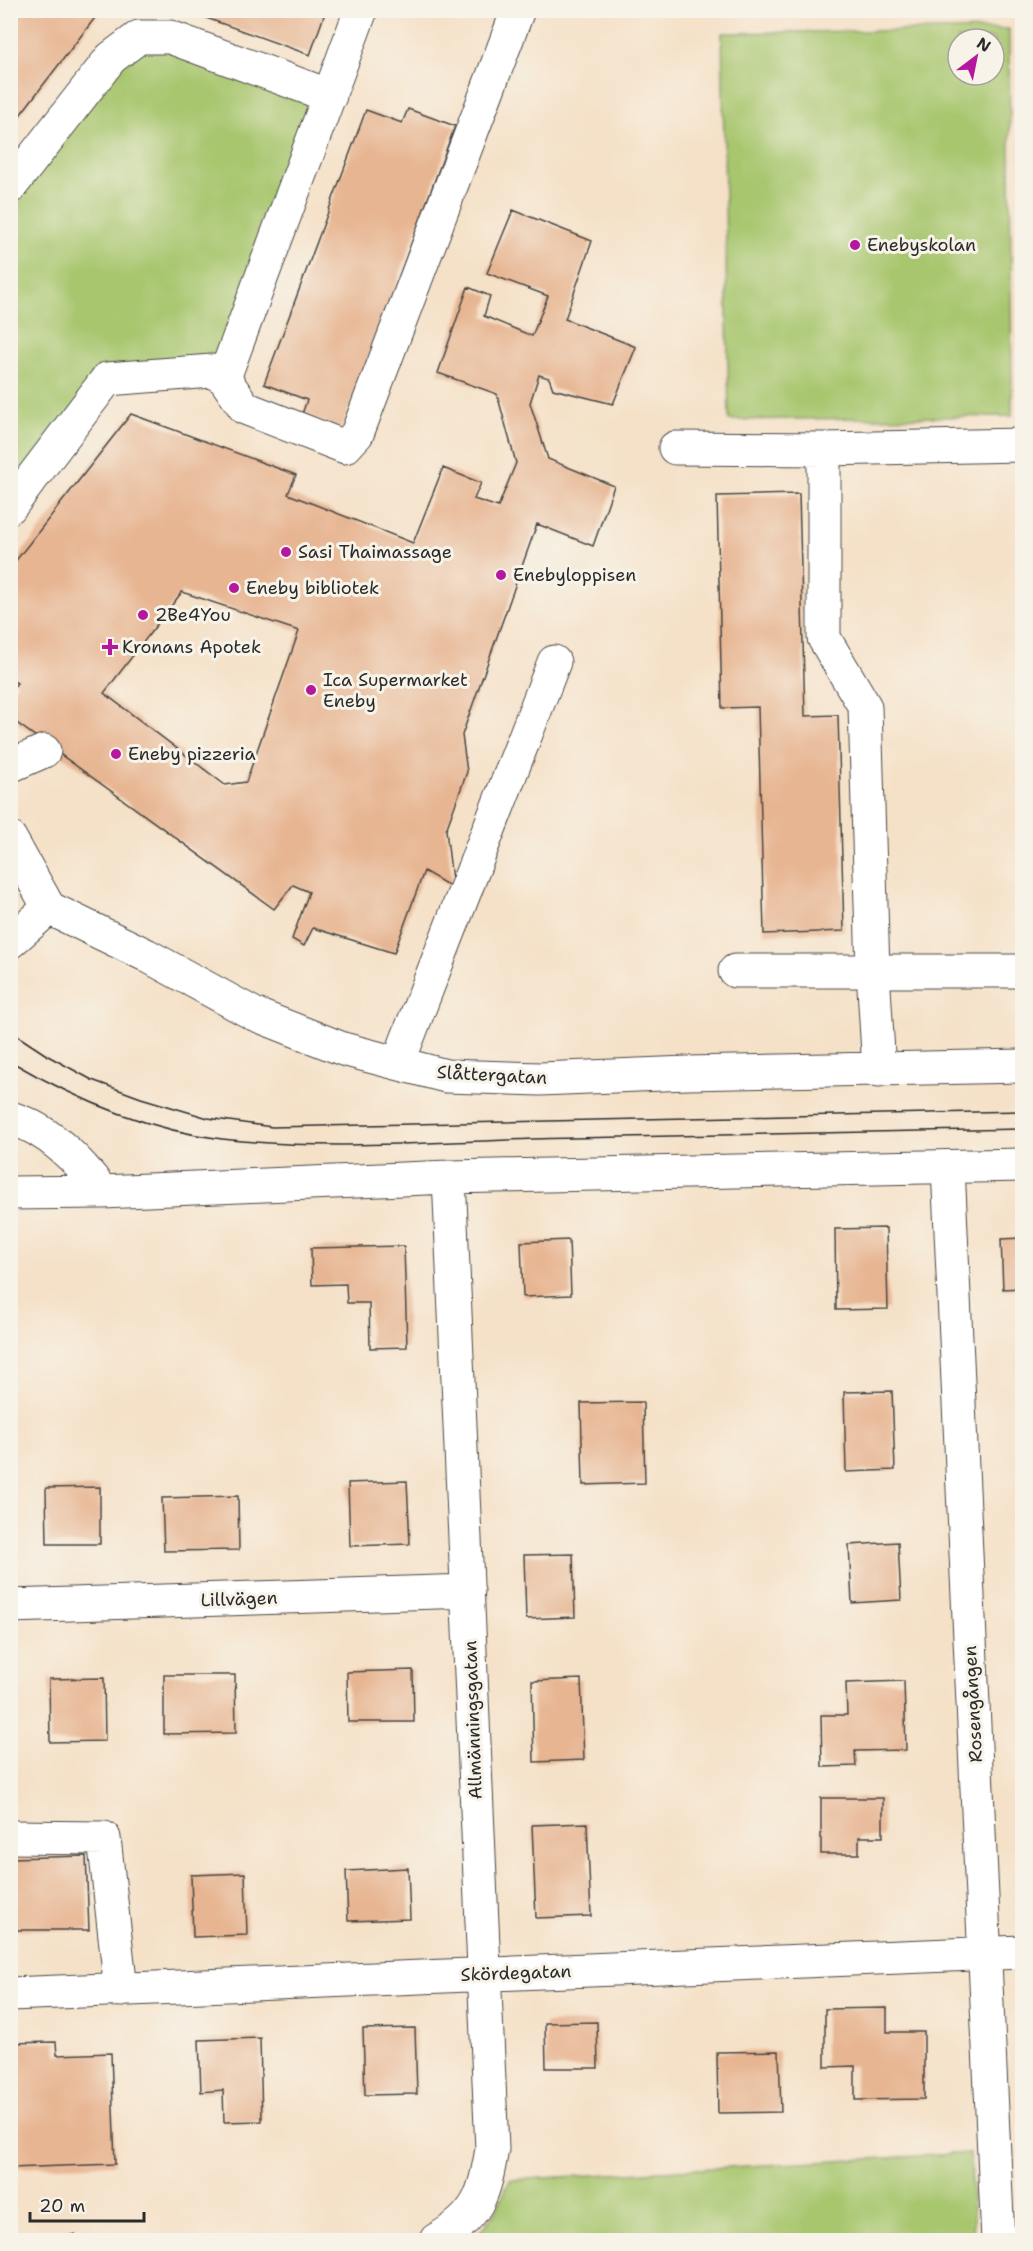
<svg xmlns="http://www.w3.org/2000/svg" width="1033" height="2251" font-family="'Shantell Sans',sans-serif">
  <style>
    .green { fill: #a8c66e; stroke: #6a784c; stroke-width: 1.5; fill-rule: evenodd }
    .building { fill: #e7b592; fill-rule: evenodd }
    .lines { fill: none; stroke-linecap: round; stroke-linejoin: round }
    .minor-casing { stroke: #494643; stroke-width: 35 }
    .minor { stroke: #fff; stroke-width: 33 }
    .tram { stroke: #2b2b2b; stroke-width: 1.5 }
    .poi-dot { fill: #b5179e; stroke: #f7f3e8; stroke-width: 2 }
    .labels { text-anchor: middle; stroke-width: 6; stroke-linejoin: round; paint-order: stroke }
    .poi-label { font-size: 18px; fill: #2b2b2b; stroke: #f7f3e8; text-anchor: start }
    .street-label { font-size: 18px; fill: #2b2b2b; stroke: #f7f3e8 }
  </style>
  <rect width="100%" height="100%" fill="#f7f3e8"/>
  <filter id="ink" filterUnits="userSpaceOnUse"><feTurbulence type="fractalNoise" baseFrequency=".0167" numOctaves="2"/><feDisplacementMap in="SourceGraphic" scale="12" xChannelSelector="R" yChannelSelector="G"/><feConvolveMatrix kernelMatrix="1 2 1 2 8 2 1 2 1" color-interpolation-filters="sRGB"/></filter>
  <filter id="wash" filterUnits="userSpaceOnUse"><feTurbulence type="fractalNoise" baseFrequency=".008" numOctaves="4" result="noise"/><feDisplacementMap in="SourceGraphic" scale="24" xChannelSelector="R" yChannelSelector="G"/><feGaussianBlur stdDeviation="1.35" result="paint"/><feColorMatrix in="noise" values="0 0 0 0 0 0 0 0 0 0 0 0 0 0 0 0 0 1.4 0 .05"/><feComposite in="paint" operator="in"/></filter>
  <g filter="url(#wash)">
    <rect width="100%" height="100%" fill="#f5e1c8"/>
    <path class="green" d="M 1009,29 L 1012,416 L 729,420 L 722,33 ZM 958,39 L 994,39 L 994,75 L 958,75 Z
      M 139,37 L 330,96 L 224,378 L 107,379 L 11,507 L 11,187 Z
      M 970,2153 L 974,2240 L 473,2240 L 495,2213 L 510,2180 Z"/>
    <g id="blocks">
      <path class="building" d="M 10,10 L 101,10 L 10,128 Z
        M 184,10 L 326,10 L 310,55 Z
        M 408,109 L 455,126 L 342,429 L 302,414 L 307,400 L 264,384 L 366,110 L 402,123 Z
        M 513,210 L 592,241 L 565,319 L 636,347 L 613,404 L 553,389 L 549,378 L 539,375 L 530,403 L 548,459 L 614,486 L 593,546 L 537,524 L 462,735 L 467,772 L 446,830 L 453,888 L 424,871 L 394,953 L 313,928 L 304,946 L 292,939 L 309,892 L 293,885 L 274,909 L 10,718 L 10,692 L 17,683 L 10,679 L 10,568 L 131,414 L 296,475 L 288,494 L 413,543 L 443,468 L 481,483 L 474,499 L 498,507 L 516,463 L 497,394 L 438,373 L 468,287 L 490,296 L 484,316 L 532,336 L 548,296 L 487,273 ZM 182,592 L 299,631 L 246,782 L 225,785 L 104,693 Z
        M 799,494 L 805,716 L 838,715 L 844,931 L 764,934 L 758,707 L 722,708 L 717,496 Z
        M 886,1228 L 888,1309 L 836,1310 L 835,1229 Z
        M 1022,1238 L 1022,1288 L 1003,1289 L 1001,1239 Z
        M 569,1240 L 571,1295 L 523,1297 L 521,1242 Z
        M 404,1246 L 407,1347 L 370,1348 L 369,1303 L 347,1303 L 346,1284 L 312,1285 L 311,1248 Z
        M 892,1391 L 895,1470 L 846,1472 L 844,1392 Z
        M 643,1402 L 645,1483 L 583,1485 L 581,1403 Z
        M 1020,1405 L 1022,1405 L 1022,1450 L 1021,1450 Z
        M 407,1481 L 410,1544 L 350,1546 L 348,1483 Z
        M 100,1487 L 100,1544 L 47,1544 L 46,1488 Z
        M 238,1496 L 239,1550 L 164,1551 L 162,1498 Z
        M 898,1542 L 901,1600 L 852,1603 L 849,1545 Z
        M 573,1554 L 575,1617 L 526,1619 L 524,1555 Z
        M 413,1670 L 414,1722 L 348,1722 L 347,1672 Z
        M 164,1675 L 235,1675 L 236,1733 L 164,1734 Z
        M 104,1678 L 105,1741 L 50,1742 L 49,1679 Z
        M 581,1679 L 584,1760 L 534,1762 L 532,1681 Z
        M 904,1681 L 906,1750 L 855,1751 L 856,1766 L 822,1767 L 821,1715 L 847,1715 L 846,1683 Z
        M 821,1798 L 883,1798 L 883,1837 L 859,1837 L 859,1854 L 821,1854 Z
        M 587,1823 L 591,1916 L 536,1918 L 532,1825 Z
        M 86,1856 L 89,1930 L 10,1930 L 10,1858 Z
        M 408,1868 L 410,1919 L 348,1921 L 346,1871 Z
        M 245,1873 L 247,1935 L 193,1937 L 191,1875 Z
        M 887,2008 L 887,2032 L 924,2032 L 924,2099 L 855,2100 L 855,2066 L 825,2067 L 825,2009 Z
        M 597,2022 L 598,2068 L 546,2068 L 545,2023 Z
        M 415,2028 L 417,2094 L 365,2095 L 363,2029 Z
        M 260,2038 L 262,2121 L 224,2122 L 223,2090 L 201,2092 L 199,2040 Z
        M 56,2042 L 57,2055 L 111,2053 L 115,2164 L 10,2168 L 10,2043 Z
        M 779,2051 L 781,2112 L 718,2113 L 717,2052 Z
        M 75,2234 L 77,2240 L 55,2240 Z"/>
    </g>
  </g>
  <g filter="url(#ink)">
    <use href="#blocks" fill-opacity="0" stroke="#494643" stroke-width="1.5"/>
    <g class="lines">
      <g class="minor-casing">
        <path id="minor" d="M 361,10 L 224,378 L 245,408 L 345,447 L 357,434 L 518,10
          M 10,187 L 111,58 L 139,37 L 170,37 L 330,96
          M 675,448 L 824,449 L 1022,445
          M 824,449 L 824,638 L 865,707 L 873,971 L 879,1070
          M 10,507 L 107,379 L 212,371 L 224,378
          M 10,766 L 44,751
          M 10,838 L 49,908
          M 10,942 L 49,908 L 146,955 L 254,1014 L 343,1049 L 446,1076 L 540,1079 L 687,1073 L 1022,1066
          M 735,971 L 1022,971
          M 398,1063 L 554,662
          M 10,1118 C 47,1128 80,1161 102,1192
          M 948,1167 L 998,2240
          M 10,1193 L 102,1192 L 449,1177 L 1022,1165
          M 10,1606 L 468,1591
          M 10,1837 L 104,1838 L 121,1990
          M 10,1994 L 1022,1952
          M 436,2240 C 479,2216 484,2195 492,2149 L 449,1177"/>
      </g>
      <use href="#minor" class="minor"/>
      <path class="tram" d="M 10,1031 L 48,1056 L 92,1080 L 141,1098 L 208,1118 L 272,1127 L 1022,1111
        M 10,1061 C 75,1099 147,1130 222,1139 C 338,1152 457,1140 573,1138 C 723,1135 873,1133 1022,1129"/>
    </g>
  </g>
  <g class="poi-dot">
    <circle cx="855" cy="245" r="6"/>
    <circle cx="286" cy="552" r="6"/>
    <circle cx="501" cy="575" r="6"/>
    <circle cx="234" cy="588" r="6"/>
    <circle cx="143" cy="615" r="6"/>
    <path d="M107 638h6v6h6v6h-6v6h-6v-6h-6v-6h6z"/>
    <circle cx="311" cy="690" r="6"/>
    <circle cx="116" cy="754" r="6"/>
  </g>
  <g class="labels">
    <g class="poi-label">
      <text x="867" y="251">Enebyskolan</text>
      <text x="298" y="558">Sasi Thaimassage</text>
      <text x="513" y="581">Enebyloppisen</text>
      <text x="246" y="594">Eneby bibliotek</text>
      <text x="155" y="621">2Be4You</text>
      <text x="122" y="653">Kronans Apotek</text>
      <text x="323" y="686">Ica Supermarket<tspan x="323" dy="21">Eneby</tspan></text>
      <text x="128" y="760">Eneby pizzeria</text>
    </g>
    <g class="street-label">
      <text transform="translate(492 1075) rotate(3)" y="6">Slåttergatan</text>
      <text transform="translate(239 1599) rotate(-2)" y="6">Lillvägen</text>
      <text transform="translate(973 1704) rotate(-93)" y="6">Rosengången</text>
      <text transform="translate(473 1720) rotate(-92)" y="6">Allmänningsgatan</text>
      <text transform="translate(516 1973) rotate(-2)" y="6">Skördegatan</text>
    </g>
  </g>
  <rect width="1033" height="2251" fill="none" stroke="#f7f3e8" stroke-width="36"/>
  <g transform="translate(976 57) rotate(32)"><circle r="28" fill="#f7f3e8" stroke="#a5a39c" stroke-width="1.5"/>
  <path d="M0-4.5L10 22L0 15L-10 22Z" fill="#b5179e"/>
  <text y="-9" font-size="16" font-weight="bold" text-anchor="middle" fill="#2b2b2b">N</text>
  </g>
  <path d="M30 2212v9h114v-9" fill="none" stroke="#2b2b2b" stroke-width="3"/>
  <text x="39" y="2212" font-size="18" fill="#2b2b2b" stroke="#f7f3e8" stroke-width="4.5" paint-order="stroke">20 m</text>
</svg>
